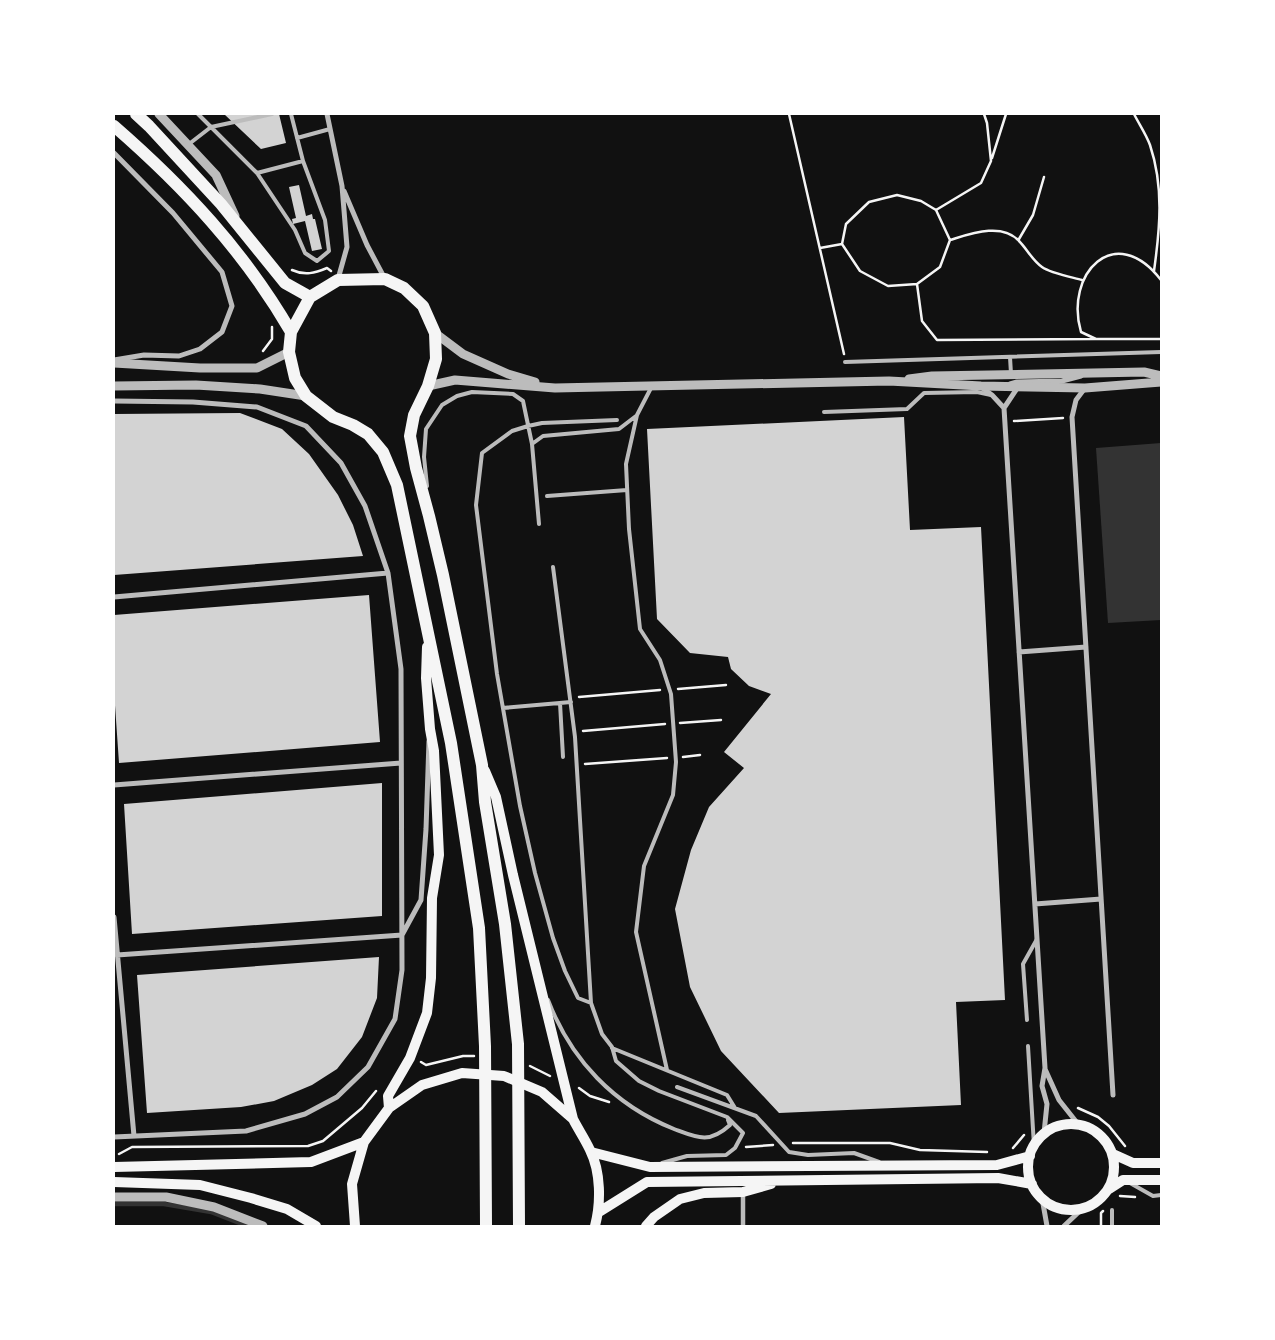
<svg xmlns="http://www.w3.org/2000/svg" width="1275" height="1340" font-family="Manrope,sans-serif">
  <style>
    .water { fill: #333 }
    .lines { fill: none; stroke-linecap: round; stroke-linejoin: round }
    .stream { stroke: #333; stroke-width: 4.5 }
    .building { fill: #d3d3d3 }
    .path { stroke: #f5f5f5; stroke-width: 2.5 }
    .service { stroke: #bcbcbc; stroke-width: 4 }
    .pedestrian { stroke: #bcbcbc; stroke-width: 4.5 }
    .minor { stroke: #bcbcbc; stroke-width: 5 }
    .tertiary { stroke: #bcbcbc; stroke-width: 9 }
    .secondary { stroke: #f5f5f5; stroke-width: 10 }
    .primary { stroke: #f5f5f5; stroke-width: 12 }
  </style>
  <rect width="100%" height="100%" fill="#111"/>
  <path class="water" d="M 1161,443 L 1161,620 L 1108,623 L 1096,448 Z"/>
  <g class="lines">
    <path class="stream" d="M 114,1204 L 164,1204 L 211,1212 L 247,1226"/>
  </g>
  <path class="building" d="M 224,114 L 279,114 L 286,143 L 261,149 Z
    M 299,185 L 306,216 L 312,214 L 313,219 L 315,219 L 322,249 L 312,251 L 305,221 L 293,224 L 292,219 L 296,218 L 289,187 Z
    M 240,413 L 282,429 L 309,454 L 338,495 L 353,525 L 363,556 L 114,575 L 114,414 Z
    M 904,417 L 910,530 L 981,527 L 1005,1000 L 956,1002 L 961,1105 L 779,1113 L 721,1051 L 690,987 L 675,909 L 691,850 L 709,807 L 744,768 L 724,752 L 771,694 L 749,686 L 731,669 L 728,657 L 690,653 L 657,619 L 647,429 Z
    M 369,595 L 380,742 L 119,763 L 114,691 L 114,615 Z
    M 382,783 L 382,916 L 132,934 L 124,804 Z
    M 379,957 L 377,998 L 362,1037 L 337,1069 L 312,1085 L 274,1101 L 241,1107 L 147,1113 L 137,975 Z"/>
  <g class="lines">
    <path class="path" d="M 789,114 L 844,354
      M 1134,114 C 1139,124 1146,134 1150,145 C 1164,187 1160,228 1154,271
      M 992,158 L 1006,114
      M 897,195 L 921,201 L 936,210 L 950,240 L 940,267 L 917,284 L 888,286 L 860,271 L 842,244 L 846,224 L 869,202 Z
      M 936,210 L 981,183 L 991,161 L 987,123 L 984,114
      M 1019,239 L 1033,215 L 1044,177
      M 950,240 C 970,234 1002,222 1019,241 C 1027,249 1032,260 1042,267 C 1050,273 1071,277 1082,280
      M 820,248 L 842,244
      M 292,270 C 305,276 315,273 327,268 L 331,271
      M 1161,280 C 1115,220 1064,274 1081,332 L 1096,339 L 1161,339
      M 917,284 L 922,321 L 937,340 L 1095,339
      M 263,351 L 272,339 L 272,327
      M 1014,421 L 1063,418
      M 678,689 L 726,685
      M 579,697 L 660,690
      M 680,723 L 721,720
      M 583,731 L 665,724
      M 683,757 L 700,755
      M 585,764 L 667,758
      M 421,1062 L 426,1065 L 463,1056 L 474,1056
      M 530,1066 L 550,1076
      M 579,1088 L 590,1096 L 609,1102
      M 1078,1108 L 1098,1117 L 1109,1126 L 1125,1146
      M 793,1143 L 890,1143 L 920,1150 L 987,1152
      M 746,1147 L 773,1145
      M 1013,1148 L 1024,1135
      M 119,1154 L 132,1147 L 308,1146 L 323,1141 L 362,1108 L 376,1091
      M 1120,1196 L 1135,1197
      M 1101,1226 L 1101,1213 L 1103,1211"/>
    <path class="service" d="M 198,114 L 257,173 L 295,230 L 305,253 L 317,261 L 329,251 L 325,220 L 303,161 L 291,114
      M 297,138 L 330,129
      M 189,144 L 211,127 L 272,114
      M 257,173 L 303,161
      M 1010,357 L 1011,374
      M 845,362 L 1161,352
      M 651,388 L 637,415 L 626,464 L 629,529 L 640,629 L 660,660 L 671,694 L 676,762 L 673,795 L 644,866 L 636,932 L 667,1070
      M 824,412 L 907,409 L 924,393 L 977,392 L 991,395
      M 427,486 L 424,457 L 426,429 L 442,405 L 457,396 L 472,392 L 513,394 L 523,401 L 532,444
      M 547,496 L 627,490
      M 539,524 L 532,444 L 543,436 L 619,429 L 636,416
      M 553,567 L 575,737 L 591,1003 L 602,1034 L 612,1047 L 616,1061 L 639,1081 L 659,1091 L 727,1117 L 743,1133 L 735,1148 L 726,1155 L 687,1156 L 662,1163
      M 560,703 L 563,757
      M 503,708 L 571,702
      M 548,1000 C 571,1060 614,1105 674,1129 C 698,1138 709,1144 730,1125 L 728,1120
      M 591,1003 L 578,998 L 565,971 L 553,938 L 535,873 L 520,806 L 497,674 L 476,505 L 482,453 L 512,431 L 528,426 L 542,423 L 617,420
      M 1027,1020 L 1023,964 L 1037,939
      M 1028,1046 L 1034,1146
      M 612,1048 L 727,1095 L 735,1108
      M 677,1087 L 756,1116 L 789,1152 L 808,1155 L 854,1153 L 879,1162
      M 1130,1183 L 1153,1196 L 1161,1195
      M 1112,1226 L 1112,1210"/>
    <path class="pedestrian" d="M 743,1226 L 743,1193"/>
    <path class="minor" d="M 327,114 L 342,186 L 347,247 L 338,279
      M 114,153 L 173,213 L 222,272 L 232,306 L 222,332 L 200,349 L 179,356 L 144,355 L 114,360
      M 344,191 L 367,245 L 385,279
      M 1010,384 L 1017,382 L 1062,381 L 1081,376
      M 981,387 L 992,395 L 1004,408 L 1045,1068 L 1042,1086 L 1047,1104 L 1044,1133
      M 1085,388 L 1076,400 L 1072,417 L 1113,1095
      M 114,401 L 193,402 L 257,407 L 306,426 L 341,463 L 365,506 L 388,573 L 401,669 L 402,970 L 395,1019 L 368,1067 L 337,1097 L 305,1114 L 246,1131 L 114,1137
      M 1004,408 L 1018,387
      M 114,597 L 388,573
      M 1019,652 L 1086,647
      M 114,785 L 401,763
      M 1035,904 L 1101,899
      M 114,917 L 134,1136
      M 402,935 L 421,900 L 426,829 L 429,741
      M 117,955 L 402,935
      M 1045,1069 L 1059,1100 L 1078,1124
      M 1042,1198 L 1047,1226
      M 1064,1226 L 1082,1209"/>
    <path class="tertiary" d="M 159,114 L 216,175 L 235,216
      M 435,333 L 463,354 L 508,374 L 535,382
      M 114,363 L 200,368 L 257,368 L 289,352
      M 909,379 L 932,376 L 1144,372 L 1161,376
      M 114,386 L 196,385 L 260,389 L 306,396
      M 428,386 L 455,380 L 555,388 L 889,381 L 981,386 L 1085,388 L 1161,382
      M 114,1197 L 166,1197 L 214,1207 L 263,1226"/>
    <path class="secondary" d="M 485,771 L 496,797 L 513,875 L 573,1119 C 578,1129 585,1139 590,1150 C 601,1172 601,1203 595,1226
      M 389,1108 L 388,1096 L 410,1058 L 427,1013 L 431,978 L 432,898 L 439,855 L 434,751 L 430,729 L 426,678 L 427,647
      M1028 1167a43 43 0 1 1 86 0a43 43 0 1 1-86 0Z
      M 591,1152 L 650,1167 L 997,1165 L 1030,1156
      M 1113,1154 L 1133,1163 L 1161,1163
      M 114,1167 L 311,1162 L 364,1142
      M 114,1182 L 200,1185 L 251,1198 L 287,1209 L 316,1226
      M 1109,1189 L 1123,1180 L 1161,1180
      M 599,1212 L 647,1182 L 998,1178 L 1032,1184
      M 355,1226 L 352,1184 L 364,1142 L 389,1108 L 422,1085 L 462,1073 L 504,1076 L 542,1092 L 573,1119
      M 646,1226 L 654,1217 L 680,1199 L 704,1193 L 743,1192 L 771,1184"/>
    <path class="primary" d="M 136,114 L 149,126 L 221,204 L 285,283 L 310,297
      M 114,126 C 184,187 244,251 291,332
      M 486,1226 L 485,1046 L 479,928 L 451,743 L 397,485 L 383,452 L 368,434 L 353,425 L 333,417 L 306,396 L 295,378 L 289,352 L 291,332 L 310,297 L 338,280 L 385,279 L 404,288 L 423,306 L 435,333 L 436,359 L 428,386 L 414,415 L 410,436 L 416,468 L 429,516 L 443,575 L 482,765 L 485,802 L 505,924 L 518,1044 L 519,1226"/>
  </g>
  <rect width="1275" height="1340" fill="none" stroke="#ffffff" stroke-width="230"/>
</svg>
